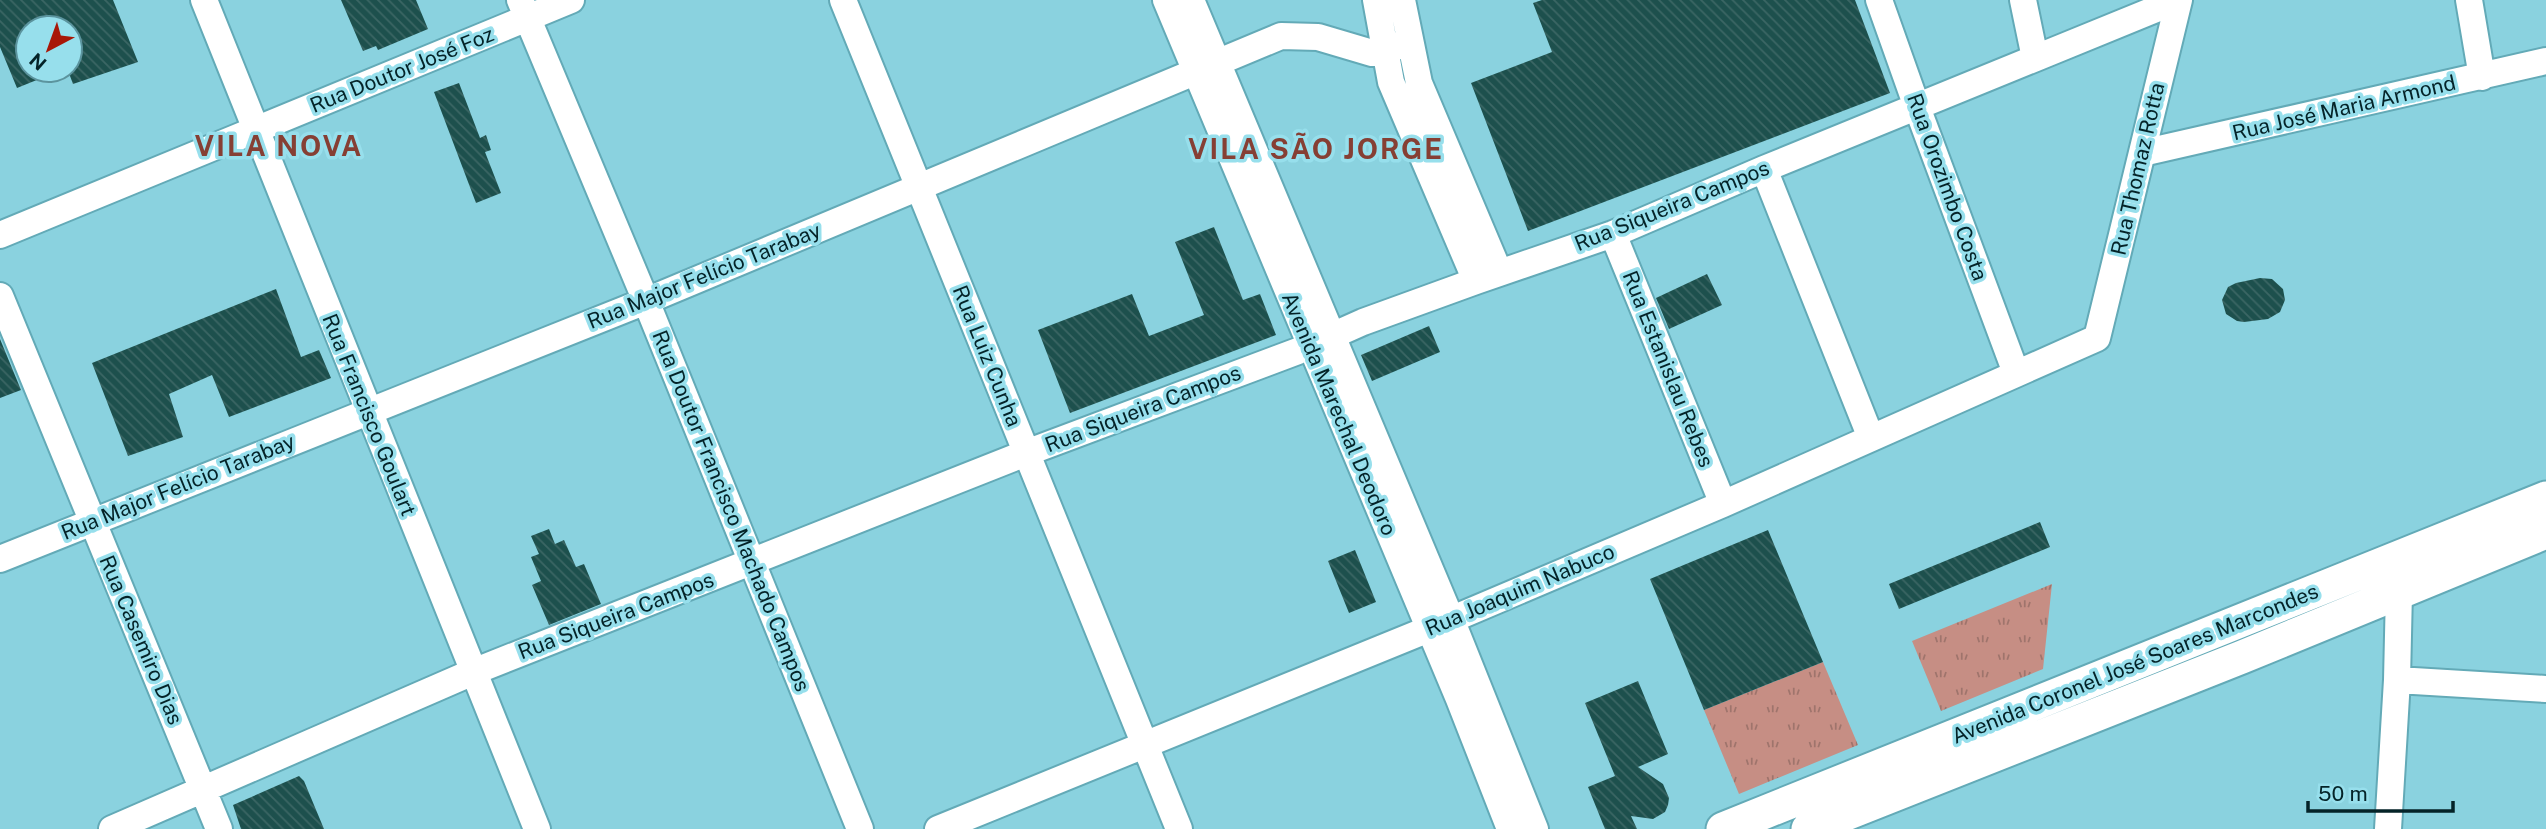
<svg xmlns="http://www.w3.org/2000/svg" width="2546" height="829" font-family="'Public Sans',sans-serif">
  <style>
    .grass { fill: url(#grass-tufts) }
    .building { fill: url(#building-back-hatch) }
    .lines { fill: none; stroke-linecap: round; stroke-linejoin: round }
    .minor-casing { stroke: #63aab7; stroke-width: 30 }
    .major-casing { stroke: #63aab7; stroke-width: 37 }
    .minor { stroke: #fff; stroke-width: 26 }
    .major { stroke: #fff; stroke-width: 33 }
    .labels { text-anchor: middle; stroke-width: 7; stroke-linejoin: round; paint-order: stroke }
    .street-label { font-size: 21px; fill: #042328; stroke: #97dfec }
    .district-label { font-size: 28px; font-weight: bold; letter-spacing: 2px; fill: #863f34; stroke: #97dfec }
  </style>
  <defs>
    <pattern id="grass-tufts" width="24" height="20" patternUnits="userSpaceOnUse" patternTransform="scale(1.75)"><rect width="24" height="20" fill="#c68e84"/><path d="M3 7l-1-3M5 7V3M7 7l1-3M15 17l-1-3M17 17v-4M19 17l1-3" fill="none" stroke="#9f746c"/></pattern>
    <pattern id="building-back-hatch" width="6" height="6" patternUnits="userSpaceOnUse" patternTransform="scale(1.75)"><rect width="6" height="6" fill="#1d504d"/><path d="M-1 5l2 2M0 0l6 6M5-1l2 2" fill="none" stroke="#3b6664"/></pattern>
  </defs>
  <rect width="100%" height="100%" fill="#8ad2df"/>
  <path class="grass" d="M 2052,584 L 2043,669 L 1941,711 L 1912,641 Z
    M 1823,662 L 1858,745 L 1739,794 L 1704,710 Z"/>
  <path class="building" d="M 0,0 L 113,0 L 138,62 L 73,84 L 70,76 L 70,28 L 28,28 L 28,70 L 59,71 L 17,88 L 0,47 Z
    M 341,0 L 416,0 L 428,29 L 378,50 L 376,46 L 363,51 Z
    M 1542,0 L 1855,0 L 1890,93 L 1528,231 L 1471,83 L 1552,52 L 1533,3 Z
    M 459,83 L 480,138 L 486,135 L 491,150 L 485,152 L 501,193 L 476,203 L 434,92 Z
    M 1214,227 L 1243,300 L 1260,294 L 1276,335 L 1070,413 L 1038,330 L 1132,294 L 1149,336 L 1204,315 L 1175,242 Z
    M 1707,274 L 1722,305 L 1669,329 L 1656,298 Z
    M 2260,278 L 2272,279 L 2283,289 L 2285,300 L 2280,312 L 2268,319 L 2244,322 L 2237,321 L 2226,314 L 2222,300 L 2228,287 L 2236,283 Z
    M 276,289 L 301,357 L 319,350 L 331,378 L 229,417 L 212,375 L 169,394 L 183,437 L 128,456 L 92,363 Z
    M 1429,326 L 1440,352 L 1372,381 L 1361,355 Z
    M 0,339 L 21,390 L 0,398 Z
    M 2040,522 L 2050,547 L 1899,609 L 1889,584 Z
    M 549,529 L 555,544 L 564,540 L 576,567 L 584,564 L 601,604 L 549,625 L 532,585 L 541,581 L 531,557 L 539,554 L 531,536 Z
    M 1768,530 L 1823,662 L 1704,710 L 1650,579 Z
    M 1355,550 L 1376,602 L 1349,613 L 1328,561 Z
    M 1638,681 L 1668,754 L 1638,767 L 1663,784 L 1669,798 L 1668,805 L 1665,812 L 1653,819 L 1631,816 L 1637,829 L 1605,829 L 1588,787 L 1615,776 L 1585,703 Z
    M 299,776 L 304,781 L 324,829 L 241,829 L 233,805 Z"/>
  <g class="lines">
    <g class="minor-casing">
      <path id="minor" d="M 204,0 L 537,829
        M 520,0 L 646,301 L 860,829
        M 843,0 L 1179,829
        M 1166,0 L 1459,699 L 1510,829
        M 1191,0 L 1451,619 L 1535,829
        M 1376,0 L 1391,82 L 1476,281
        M 1402,0 L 1419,83 L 1499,272
        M 1879,0 L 1917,107 L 2016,373
        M 2023,0 L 2035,58
        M 2469,0 L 2482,77
        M 2142,153 L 2546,61
        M 1764,169 L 1871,438
        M 1613,234 L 1723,504
        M 0,235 L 571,0
        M 0,296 L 219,829
        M 0,559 L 646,301 L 1281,36 L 1318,37 L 1372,53 L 1386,52 L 1409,40
        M 2397,680 L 2546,689
        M 112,829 L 473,672 L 1026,453 L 1298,351 L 1363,322 L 1476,281 L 1613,234 L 1764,169 L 2178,0
        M 938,829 L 1429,629 L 1723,504 L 2097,338 L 2179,0
        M 2388,829 L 2397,680 L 2399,591 L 2406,579"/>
    </g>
    <g class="major-casing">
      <path id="major" d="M 1723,829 L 2546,498
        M 1808,829 L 2242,657 L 2546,532"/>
    </g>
    <use href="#minor" class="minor"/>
    <use href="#major" class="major"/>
  </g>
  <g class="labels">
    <g class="street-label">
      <text transform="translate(402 70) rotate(-22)" y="7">Rua Doutor José Foz</text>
      <text transform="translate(2344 108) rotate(-13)" y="7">Rua José Maria Armond</text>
      <text transform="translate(2138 169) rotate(-77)" y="7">Rua Thomaz Rotta</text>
      <text transform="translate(1947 187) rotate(70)" y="7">Rua Orozimbo Costa</text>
      <text transform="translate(1672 206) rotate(-22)" y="7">Rua Siqueira Campos</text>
      <text transform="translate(704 276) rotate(-22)" y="7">Rua Major Felício Tarabay</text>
      <text transform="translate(987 356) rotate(68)" y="7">Rua Luiz Cunha</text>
      <text transform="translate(1668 369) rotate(68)" y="7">Rua Estanislau Rebes</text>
      <text transform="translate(1143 409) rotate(-21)" y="7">Rua Siqueira Campos</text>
      <text transform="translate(1339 414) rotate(67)" y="7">Avenida Marechal Deodoro</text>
      <text transform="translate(369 415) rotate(68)" y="7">Rua Francisco Goulart</text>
      <text transform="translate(178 487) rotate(-22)" y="7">Rua Major Felício Tarabay</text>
      <text transform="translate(731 511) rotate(68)" y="7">Rua Doutor Francisco Machado Campos</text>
      <text transform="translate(1520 590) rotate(-23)" y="7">Rua Joaquim Nabuco</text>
      <text transform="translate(616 616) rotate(-21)" y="7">Rua Siqueira Campos</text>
      <text transform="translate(141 640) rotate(67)" y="7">Rua Casemiro Dias</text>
      <text transform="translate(2135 664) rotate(-22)" y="7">Avenida Coronel José Soares Marcondes</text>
    </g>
    <g class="district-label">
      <text x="279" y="156">VILA NOVA</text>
      <text x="1316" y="159">VILA SÃO JORGE</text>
    </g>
  </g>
  <g transform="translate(49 49) rotate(221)"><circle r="33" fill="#97dfec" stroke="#5c949e" stroke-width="2"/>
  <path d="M0-5L12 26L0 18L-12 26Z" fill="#a81707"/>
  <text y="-10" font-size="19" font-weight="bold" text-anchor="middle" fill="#042328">N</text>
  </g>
  <path d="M2308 801v10h145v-10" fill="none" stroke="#042328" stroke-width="3.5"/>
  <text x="2318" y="801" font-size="21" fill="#042328" stroke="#97dfec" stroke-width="5" paint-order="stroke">50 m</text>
</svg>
